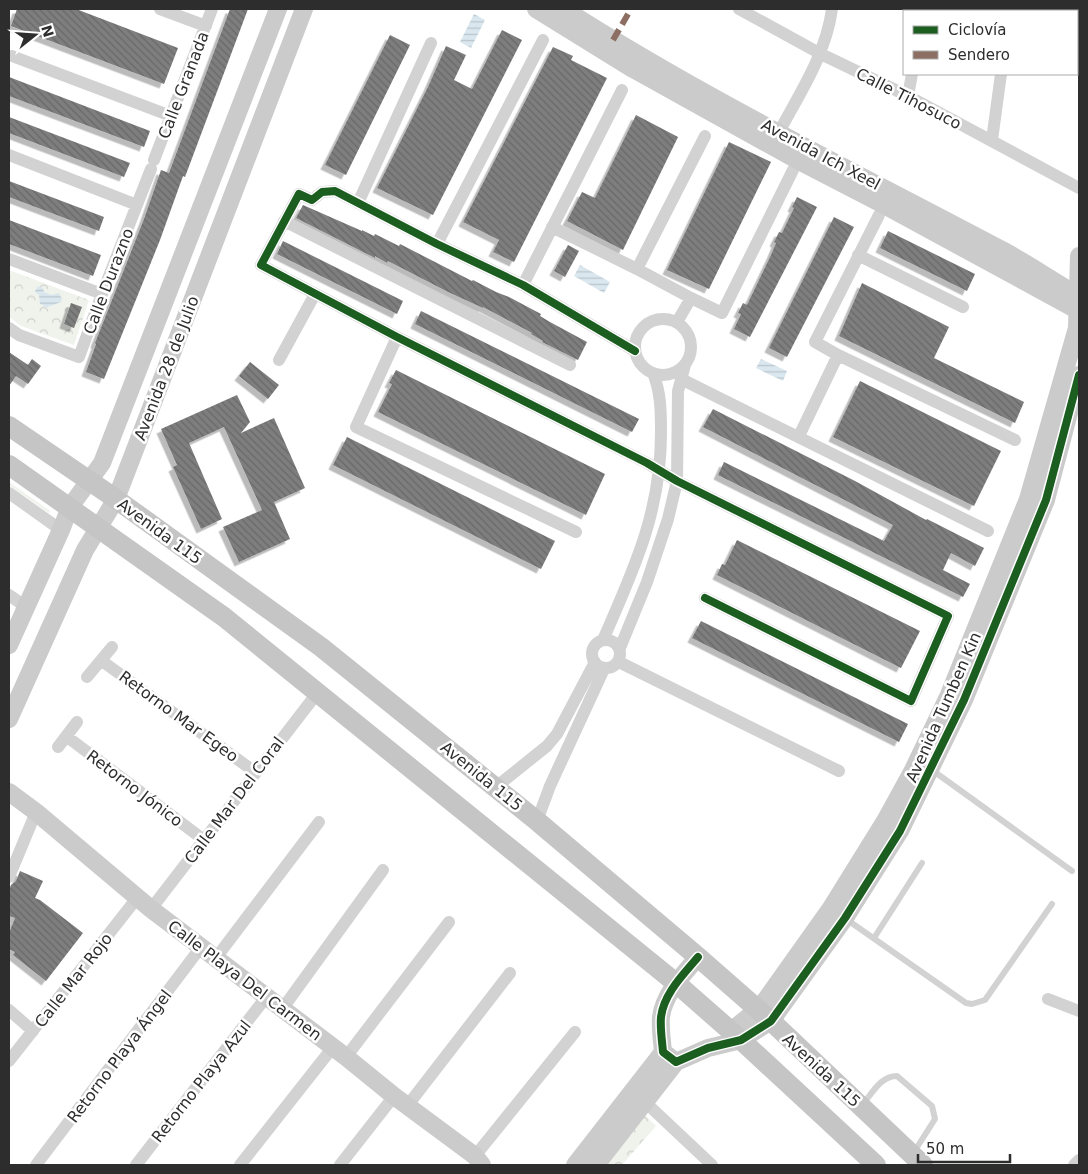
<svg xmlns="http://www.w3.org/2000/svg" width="1088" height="1174" font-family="'DejaVu Sans',sans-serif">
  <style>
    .green { fill: #f0f3ec }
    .forest { fill: url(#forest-crowns) }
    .water { fill: url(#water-rules) }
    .building { fill: url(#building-back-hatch); filter: url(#shadow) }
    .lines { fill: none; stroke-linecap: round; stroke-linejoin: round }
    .lane { stroke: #d2d2d2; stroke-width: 6 }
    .street { stroke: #d2d2d2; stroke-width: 12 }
    .secondary { stroke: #cbcbcb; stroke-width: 18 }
    .primary { stroke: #c5c5c5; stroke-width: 20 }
    .quiet { stroke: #8d6e63; stroke-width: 6; stroke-dasharray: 12 6; stroke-linecap: butt }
    .cycleway-casing { stroke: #fff; stroke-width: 11 }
    .cycleway { stroke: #1b5e20; stroke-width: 8 }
    .labels { text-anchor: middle; stroke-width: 5; stroke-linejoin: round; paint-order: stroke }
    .street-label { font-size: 16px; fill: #2d2d2d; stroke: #fff }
  </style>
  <defs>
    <pattern id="forest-crowns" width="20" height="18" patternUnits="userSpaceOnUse" patternTransform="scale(1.25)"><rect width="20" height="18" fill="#f0f3ec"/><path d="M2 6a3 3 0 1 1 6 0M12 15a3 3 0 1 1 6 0" fill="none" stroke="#ced1cb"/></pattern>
    <pattern id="water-rules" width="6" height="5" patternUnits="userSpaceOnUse" patternTransform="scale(1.25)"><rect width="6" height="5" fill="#dae7ee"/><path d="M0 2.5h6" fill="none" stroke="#bbc6cc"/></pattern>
    <pattern id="building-back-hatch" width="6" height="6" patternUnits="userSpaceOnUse" patternTransform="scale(1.25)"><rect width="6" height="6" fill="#7e7e7e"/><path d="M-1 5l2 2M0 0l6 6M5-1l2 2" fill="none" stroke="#686868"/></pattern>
    <filter id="shadow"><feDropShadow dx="-4.5" dy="4.5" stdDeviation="0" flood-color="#0004"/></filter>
  </defs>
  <rect width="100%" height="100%" fill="#fff"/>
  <path class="green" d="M 9,482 L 50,511 L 49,513 L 9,485 Z"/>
  <path class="forest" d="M 1028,9 L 1079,9 L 1079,29 L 1077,28 L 1077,11 L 1028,11 Z
    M 9,270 L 89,300 L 74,345 L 21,326 L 9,317 Z
    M 644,1114 L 656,1126 L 622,1165 L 603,1165 Z"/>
  <path class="water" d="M 474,14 L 485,20 L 471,48 L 460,42 Z
    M 580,265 L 610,282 L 604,293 L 574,276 Z
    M 38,286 L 43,288 L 44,292 L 52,295 L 59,293 L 62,299 L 61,302 L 45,308 L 43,305 L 40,304 L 39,295 L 36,293 L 35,291 Z
    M 761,359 L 787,371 L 783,381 L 756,368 Z"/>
  <path class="building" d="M 17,9 L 76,9 L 178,48 L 164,84 L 11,26 Z
    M 230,9 L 248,9 L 185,177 L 183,176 L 160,240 L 104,379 L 86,372 L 96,344 L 95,343 L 144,219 L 161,170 L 169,173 Z
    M 502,30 L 522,40 L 433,215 L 377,188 L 428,87 L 446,46 L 466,55 L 454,80 L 472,89 Z
    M 390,35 L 410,45 L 346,175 L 325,165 Z
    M 553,47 L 573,56 L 571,60 L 607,78 L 514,262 L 493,252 L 499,240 L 463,222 Z
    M 9,77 L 150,131 L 144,147 L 9,96 Z
    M 636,115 L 678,137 L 623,250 L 567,221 L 582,192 L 595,198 Z
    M 9,117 L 130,163 L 124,177 L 9,133 Z
    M 729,142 L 771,162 L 709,289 L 667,270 Z
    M 9,181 L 104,217 L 99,231 L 9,197 Z
    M 797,197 L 817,207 L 750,337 L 734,329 L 741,314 L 738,313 L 743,303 L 747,305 L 771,255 L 776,243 L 774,242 L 779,232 L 782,233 L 794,208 L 792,207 Z
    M 303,205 L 362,231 L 362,230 L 374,236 L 375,234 L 399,246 L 400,244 L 472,281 L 473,280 L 496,292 L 509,297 L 541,314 L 540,316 L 550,322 L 587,342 L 578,360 L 542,342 L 543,341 L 531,334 L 532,333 L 483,307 L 483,308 L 448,292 L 388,261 L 387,263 L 375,256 L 375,258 L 296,218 Z
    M 834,217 L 854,227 L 787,357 L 769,348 Z
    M 9,220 L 101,255 L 93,276 L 9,244 Z
    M 888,231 L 975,274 L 967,291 L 880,248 Z
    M 283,241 L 403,301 L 397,314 L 277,254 Z
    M 568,245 L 579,251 L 565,277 L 554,271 Z
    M 862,283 L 949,327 L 934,358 L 1024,402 L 1015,423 L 839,336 Z
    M 71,303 L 82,307 L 74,328 L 64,324 Z
    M 421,311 L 639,419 L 632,432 L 415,324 Z
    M 9,352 L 28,365 L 32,359 L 41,366 L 28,384 L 16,376 L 9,386 Z
    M 250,362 L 279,385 L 268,399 L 239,376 Z
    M 396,370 L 605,474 L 586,515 L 378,412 L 392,384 L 389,383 Z
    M 860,381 L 1001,451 L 974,506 L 833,437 Z
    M 237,395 L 250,422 L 241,433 L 274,418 L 305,488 L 274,502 L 290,539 L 239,562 L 223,527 L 262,510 L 224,427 L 189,443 L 222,519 L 201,529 L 173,467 L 177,465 L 161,429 Z
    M 713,409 L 855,481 L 926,520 L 927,519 L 984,548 L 975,566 L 951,553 L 943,570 L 970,584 L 963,597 L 718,475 L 724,462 L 884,541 L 893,525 L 703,427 Z
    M 347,437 L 555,541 L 541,569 L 333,465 Z
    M 737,540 L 920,631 L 901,668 L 717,575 L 722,564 L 725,565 Z
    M 701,621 L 908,724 L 899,742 L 692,638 Z
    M 20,871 L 43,881 L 35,898 L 40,900 L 83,933 L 46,981 L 13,955 L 15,952 L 9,949 L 9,933 L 15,918 L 9,916 L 9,891 L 11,885 L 16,881 Z"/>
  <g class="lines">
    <path class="lane" d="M 932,770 L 1072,871
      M 846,919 L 966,1003 L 972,1004 L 985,1000 L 1052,904
      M 874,938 L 922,863
      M 863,1104 C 873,1092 881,1076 897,1076 L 932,1106 L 935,1119 L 914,1152"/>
    <path class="street" d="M 160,9 L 206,26
      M 739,9 L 821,54 L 908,96 L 1079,188
      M 922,11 L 922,9
      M 1010,11 L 1010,9
      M 12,56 L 171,116
      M 908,96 L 912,74
      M 779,132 C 800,93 826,54 832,9
      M 992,140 L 1001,74
      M 9,155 L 137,205
      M 154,160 L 212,9
      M 358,203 L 431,43
      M 879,215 L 815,342 L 838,355 L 1015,440
      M 284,221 L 570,365
      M 552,227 L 637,269 L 691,298 L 722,313 L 793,170
      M 437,244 L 543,40
      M 858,255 L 963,307
      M 9,259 L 102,294
      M 637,269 L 705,136
      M 523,285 L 622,90
      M635 347a28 28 0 1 1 56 0a28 28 0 1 1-56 0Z
      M 677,322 L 691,298
      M 9,328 L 19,335 L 79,357 L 102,294 L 151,169
      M 397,337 L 356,427 L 576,532
      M 635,351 L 523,285 L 437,244 L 335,191 L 322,192 L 312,200 L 299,194 L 261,265 L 397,337 L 647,463 L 677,481 L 948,616 L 911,701 L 705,598
      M 279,360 L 315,294
      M 681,379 L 988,531
      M 799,436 L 838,355
      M 9,493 L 61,530
      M 9,595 L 26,607
      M592 654a14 14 0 1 1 28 0a14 14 0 1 1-28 0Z
      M 603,640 C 634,569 661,512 661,433 C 661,412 661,393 653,373
      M 620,648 L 647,582 L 668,519 L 677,481 L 678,391 L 685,365
      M 102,661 L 255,772
      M 619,662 L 839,771
      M 87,677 L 112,647
      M 66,736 L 204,840
      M 58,747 L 77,722
      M 496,787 L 547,746 L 557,734 L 595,662
      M 537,821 L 550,786 L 604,669
      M 9,877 L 36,812
      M 151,909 L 318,692
      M 216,958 L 319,822
      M 1048,999 L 1079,1011
      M 283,1008 L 383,870
      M 9,1010 L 33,1031
      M 346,1057 L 449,922
      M 9,1061 L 137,898
      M 644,1101 L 712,1165
      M 408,1105 L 510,973
      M 475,1156 L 575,1032
      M 36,1165 L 201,947
      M 136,1165 L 267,996
      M 240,1165 L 333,1047
      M 340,1165 L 394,1096
      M 1074,1165 L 1079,1160"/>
    <path class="secondary" d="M 536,9 L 633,69 L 797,160 L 884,205 L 1079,311
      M 564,9 C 705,99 857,173 1004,251 C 1030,265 1054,282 1079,296
      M 9,645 L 61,530 L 70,507 L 102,463 L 278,9
      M 9,719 L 85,550 L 116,499 L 304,9
      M 9,792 L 36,812 L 151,909 L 346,1057 L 394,1096 L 475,1156 L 482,1165
      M 698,957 C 684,974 664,993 661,1017 C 660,1028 662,1040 663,1052 L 676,1062 L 708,1048 L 741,1040 L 771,1021 L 845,918 L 900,831 L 964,700 L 1046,500 L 1079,375
      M 731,1031 L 757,1010 L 767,998 L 831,908 L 885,821 L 913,770 L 948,697 L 1028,499 L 1077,328 L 1079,256
      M 575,1165 L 663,1052
      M 596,1165 L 676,1062"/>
    <path class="primary" d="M 9,426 L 116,499 L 321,647 L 537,821 L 698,957 L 771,1021 L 923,1165
      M 9,465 L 224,617 L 676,983 L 741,1040 L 876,1165"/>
    <path class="quiet" d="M 613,40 L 631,9"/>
    <g class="cycleway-casing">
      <path id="cycleway" d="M 635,351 L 523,285 L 437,244 L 335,191 L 322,192 L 312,200 L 299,194 L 261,265 L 397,337 L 647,463 L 677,481 L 948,616 L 911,701 L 705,598
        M 698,957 C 684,974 664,993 661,1017 C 660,1028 662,1040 663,1052 L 676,1062 L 708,1048 L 741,1040 L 771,1021 L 845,918 L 900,831 L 964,700 L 1046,500 L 1079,375"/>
    </g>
    <use href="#cycleway" class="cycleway"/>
  </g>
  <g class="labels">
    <g class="street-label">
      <text transform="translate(183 85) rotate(-69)" y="6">Calle Granada</text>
      <text transform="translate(909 98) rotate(27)" y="6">Calle Tihosuco</text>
      <text transform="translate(821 154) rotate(28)" y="6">Avenida Ich Xeel</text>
      <text transform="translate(108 281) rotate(-69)" y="6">Calle Durazno</text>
      <text transform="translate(166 368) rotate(-69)" y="6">Avenida 28 de Julio</text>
      <text transform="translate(160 531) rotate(36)" y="6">Avenida 115</text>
      <text transform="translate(943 707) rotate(-66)" y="6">Avenida Tumben Kin</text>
      <text transform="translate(179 716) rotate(36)" y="6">Retorno Mar Egeo</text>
      <text transform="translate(482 776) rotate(39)" y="6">Avenida 115</text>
      <text transform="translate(135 788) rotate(37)" y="6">Retorno Jónico</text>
      <text transform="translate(234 800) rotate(-53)" y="6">Calle Mar Del Coral</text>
      <text transform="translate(73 980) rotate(-52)" y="6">Calle Mar Rojo</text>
      <text transform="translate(245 980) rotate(37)" y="6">Calle Playa Del Carmen</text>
      <text transform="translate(119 1056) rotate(-53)" y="6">Retorno Playa Ángel</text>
      <text transform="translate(822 1070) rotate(43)" y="6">Avenida 115</text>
      <text transform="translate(201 1081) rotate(-52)" y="6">Retorno Playa Azul</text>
    </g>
  </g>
  <rect width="1088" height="1174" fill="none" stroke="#2d2d2d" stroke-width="20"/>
  <rect x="903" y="10" width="175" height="65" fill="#ffffff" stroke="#ababab"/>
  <rect x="913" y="26" width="25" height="8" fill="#1b5e20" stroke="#ababab"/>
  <text x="948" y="35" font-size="15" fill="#2d2d2d">Ciclovía</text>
  <rect x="913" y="51" width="25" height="8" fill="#8d6e63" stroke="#ababab"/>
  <text x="948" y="60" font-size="15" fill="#2d2d2d">Sendero</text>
  <g transform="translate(35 35) rotate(73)" stroke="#ffffff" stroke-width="4" paint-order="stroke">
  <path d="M0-4L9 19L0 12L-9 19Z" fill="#2d2d2d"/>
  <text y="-8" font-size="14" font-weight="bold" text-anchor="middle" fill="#2d2d2d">N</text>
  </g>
  <path d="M918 1154v8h92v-8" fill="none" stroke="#2d2d2d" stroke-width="2.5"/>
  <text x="926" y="1154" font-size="15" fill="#2d2d2d" stroke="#ffffff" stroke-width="4" paint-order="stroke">50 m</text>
</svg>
